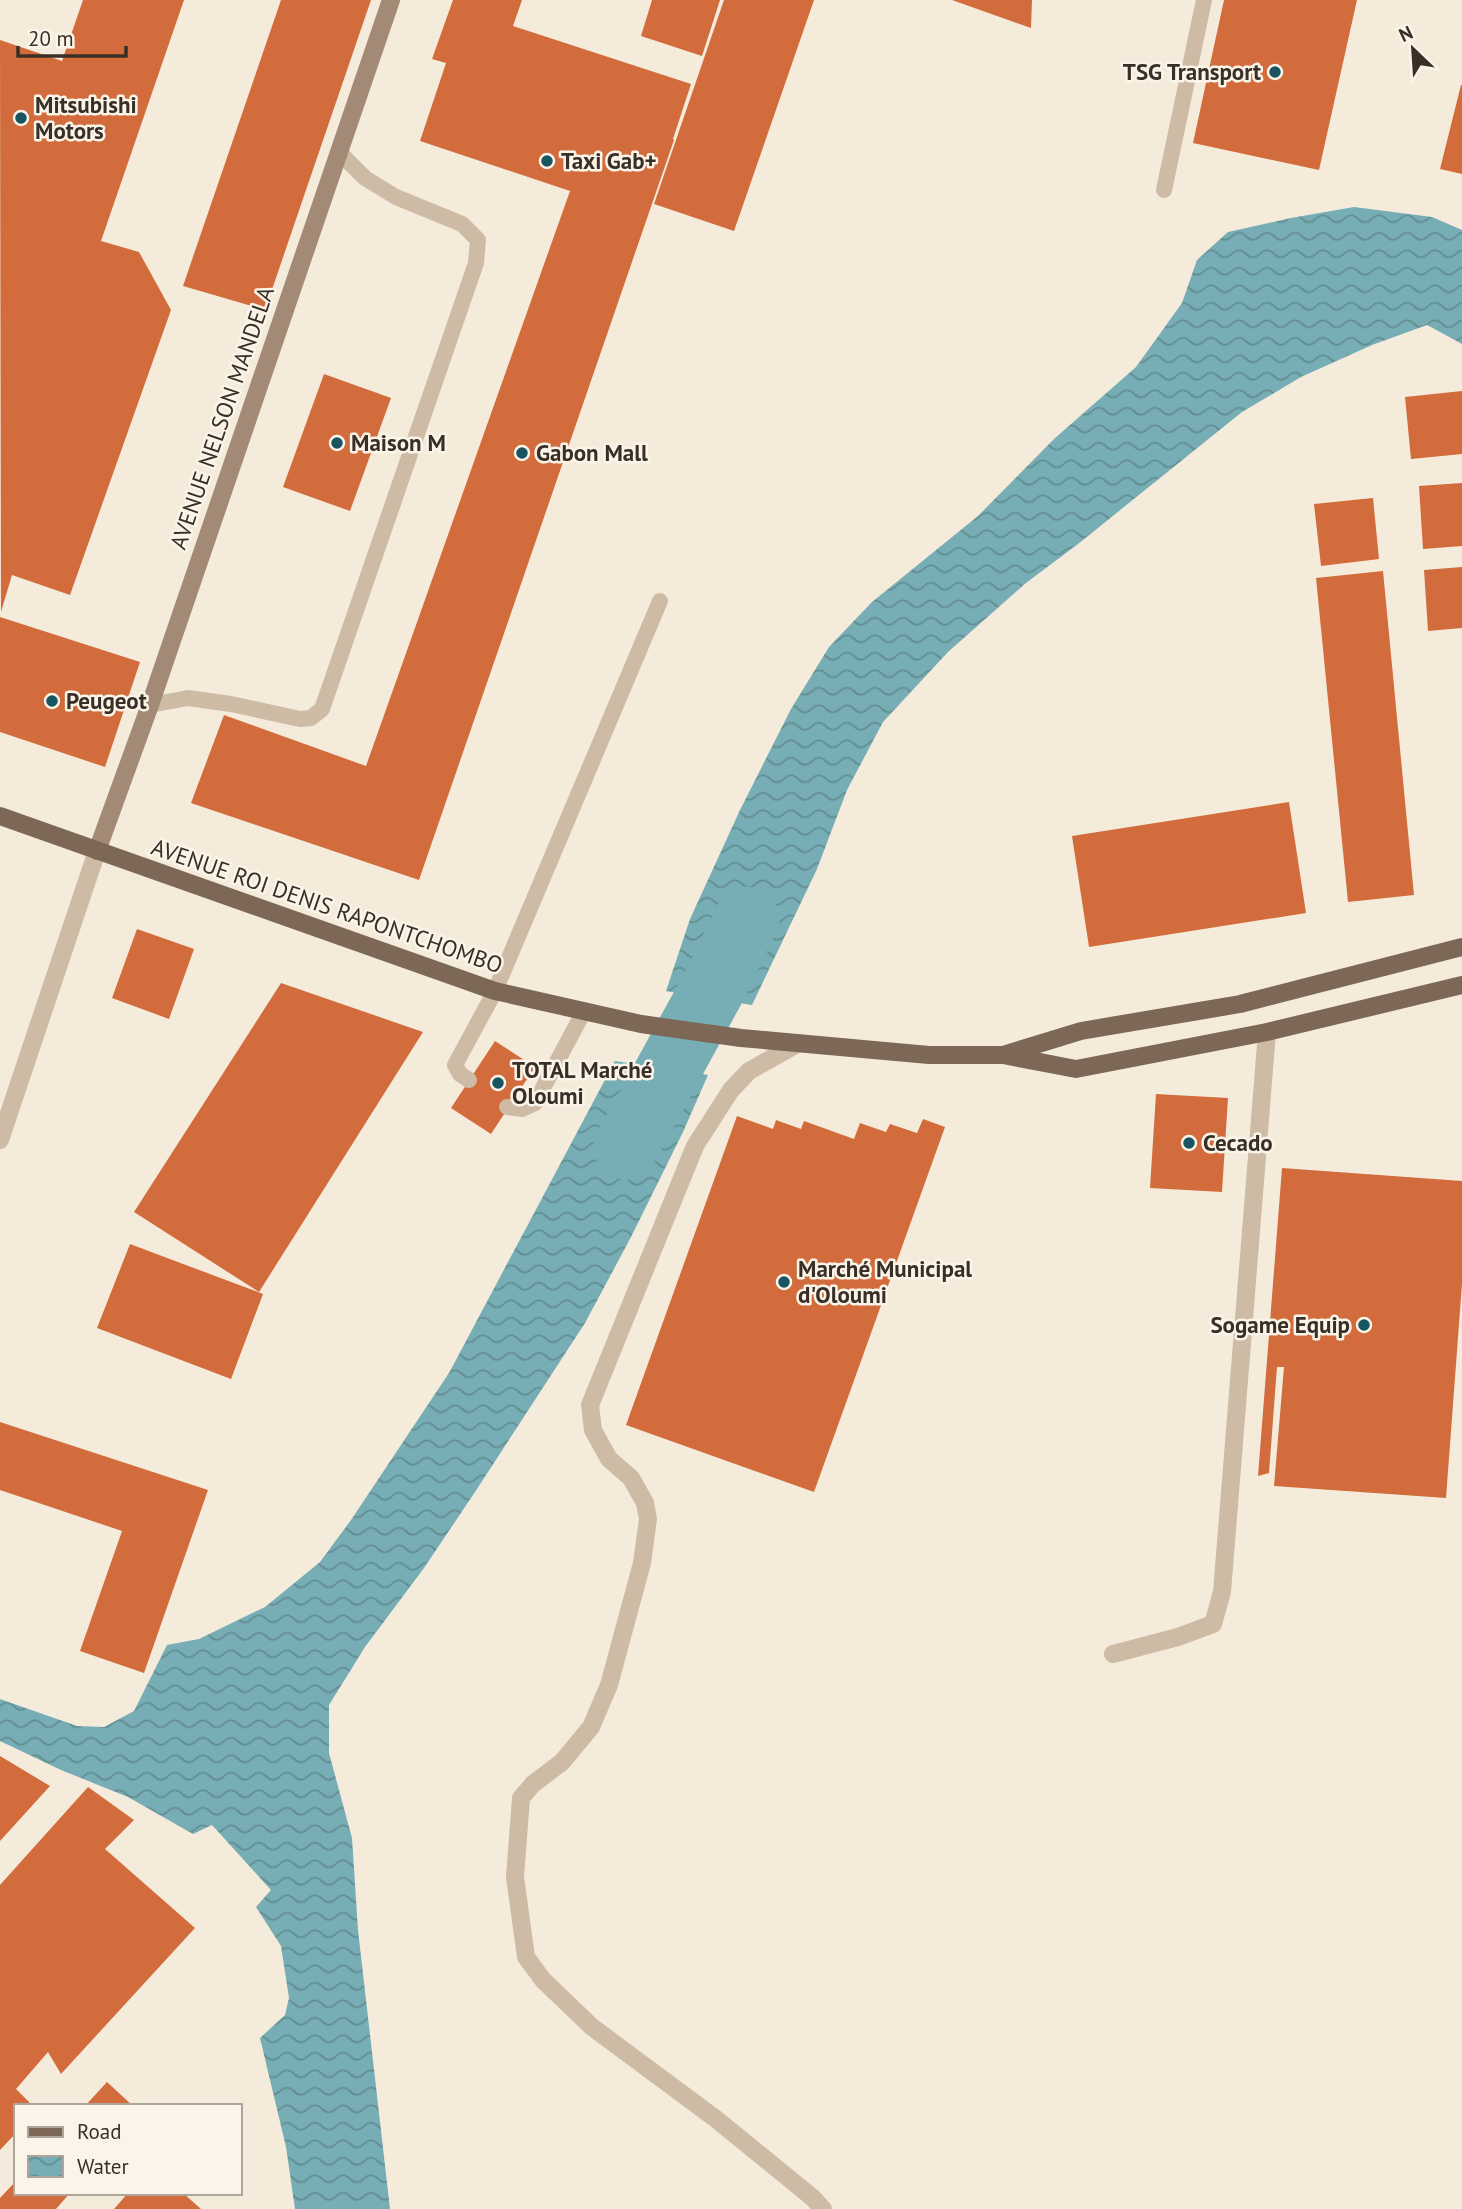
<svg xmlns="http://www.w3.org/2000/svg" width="1462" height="2209" font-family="'PT Sans',sans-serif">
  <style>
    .water { fill: url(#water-waves) }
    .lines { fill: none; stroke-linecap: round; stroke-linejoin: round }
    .river { stroke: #77adb5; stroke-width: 65 }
    .building { fill: #d26c3c }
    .lane { stroke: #cebba6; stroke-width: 16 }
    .street { stroke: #cebba6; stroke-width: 18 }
    .secondary { stroke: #a28a77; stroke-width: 18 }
    .primary { stroke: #7d6757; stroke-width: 18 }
    .poi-dot { fill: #185560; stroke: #fbf4e8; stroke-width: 2.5 }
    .labels { text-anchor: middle; stroke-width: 5; stroke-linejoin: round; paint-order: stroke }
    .poi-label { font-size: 23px; font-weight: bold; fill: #392f27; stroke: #fbf4e8; text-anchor: start }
    .street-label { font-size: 23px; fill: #392f27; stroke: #fbf4e8 }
  </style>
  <defs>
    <pattern id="water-waves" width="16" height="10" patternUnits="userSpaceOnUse" patternTransform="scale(1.75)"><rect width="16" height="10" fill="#77adb5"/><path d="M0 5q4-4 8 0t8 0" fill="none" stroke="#638d93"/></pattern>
  </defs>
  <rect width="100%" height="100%" fill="#f5ebdb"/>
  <path class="water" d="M 1354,207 L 1432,217 L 1462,230 L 1462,344 L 1427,325 L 1372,345 L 1301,377 L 1242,412 L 1078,544 L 1026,583 L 948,652 L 883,722 L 847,790 L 817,869 L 752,1005 L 666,991 L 690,919 L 740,810 L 791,709 L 829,647 L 872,602 L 978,516 L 1054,439 L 1136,367 L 1182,303 L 1197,260 L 1228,232 L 1291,218 Z
    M 615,1061 L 708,1075 L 683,1132 L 631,1237 L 585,1323 L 475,1492 L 424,1568 L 365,1647 L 329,1705 L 329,1753 L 352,1838 L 358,1930 L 390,2209 L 295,2209 L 286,2147 L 260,2038 L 285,2015 L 289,1998 L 281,1946 L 256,1907 L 271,1890 L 212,1825 L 193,1834 L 128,1797 L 61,1770 L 0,1741 L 0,1699 L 77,1726 L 104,1727 L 134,1711 L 167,1645 L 199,1639 L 265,1607 L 320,1562 L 351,1520 L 449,1373 Z"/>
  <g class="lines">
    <path class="river" d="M 626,1147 L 712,990 L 747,919"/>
  </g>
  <path class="building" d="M 83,0 L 184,0 L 101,241 L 139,252 L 171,310 L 70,595 L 12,575 L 1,612 L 0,40 L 62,61 Z
    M 281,0 L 371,0 L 265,310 L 183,286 Z
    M 453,0 L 522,0 L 513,26 L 691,84 L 673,139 L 674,140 L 419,880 L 191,803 L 224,715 L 366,766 L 570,191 L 420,141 L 446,63 L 432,59 Z
    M 652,0 L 720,0 L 702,56 L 641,36 Z
    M 724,0 L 814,0 L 734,231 L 654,204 Z
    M 952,0 L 1032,0 L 1031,28 Z
    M 1224,0 L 1357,0 L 1319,170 L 1193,143 Z
    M 1461,85 L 1462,85 L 1462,174 L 1440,169 Z
    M 324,374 L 391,398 L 350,511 L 283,487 Z
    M 1462,391 L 1462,454 L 1411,459 L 1405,397 Z
    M 1462,483 L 1462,546 L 1423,549 L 1419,486 Z
    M 1373,498 L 1379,559 L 1321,566 L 1314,504 Z
    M 1462,567 L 1462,628 L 1428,631 L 1424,570 Z
    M 1383,571 L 1414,895 L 1348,902 L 1316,578 Z
    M 0,617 L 140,662 L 105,767 L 0,732 Z
    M 1289,802 L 1306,913 L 1089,947 L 1072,836 Z
    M 137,929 L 194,949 L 169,1019 L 112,998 Z
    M 281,983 L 423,1032 L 259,1292 L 134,1212 Z
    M 495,1041 L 535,1067 L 491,1134 L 451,1108 Z
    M 1156,1094 L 1228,1098 L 1222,1192 L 1150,1188 Z
    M 737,1116 L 773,1129 L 776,1120 L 801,1129 L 804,1121 L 854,1139 L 860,1123 L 886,1132 L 890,1124 L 917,1133 L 923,1119 L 945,1127 L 814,1492 L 626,1425 Z
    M 1282,1168 L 1462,1181 L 1462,1284 L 1446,1498 L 1274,1486 L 1284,1367 L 1277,1367 L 1269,1473 L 1258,1476 Z
    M 130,1244 L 263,1294 L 231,1379 L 97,1328 Z
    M 0,1422 L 208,1490 L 144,1673 L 80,1651 L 122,1531 L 0,1490 Z
    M 0,1756 L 50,1786 L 0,1841 Z
    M 88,1787 L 134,1820 L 105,1849 L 195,1928 L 61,2074 L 48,2052 L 16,2089 L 33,2106 L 16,2106 L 16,2133 L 0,2150 L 0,1885 Z
    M 107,2082 L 133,2106 L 85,2106 Z
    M 16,2181 L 16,2193 L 70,2193 L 56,2209 L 0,2209 L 0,2198 Z
    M 128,2193 L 183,2193 L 201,2209 L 114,2209 Z"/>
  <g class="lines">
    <path class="lane" d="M 1164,190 L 1204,0
      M 150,705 L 188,698 L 231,704 L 300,719 L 311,718 L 322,709 L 476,263 L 478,240 L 462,224 L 396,197 L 365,178 L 339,152
      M 469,1080 L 460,1074 L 455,1065 L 495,991 L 660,601
      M 507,1107 L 522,1109 L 535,1103 L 583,1013"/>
    <path class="street" d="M 799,1043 L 749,1071 L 731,1090 L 695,1146 L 590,1405 L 593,1430 L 609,1459 L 631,1478 L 645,1503 L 648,1519 L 642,1563 L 609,1685 L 591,1727 L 562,1762 L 533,1784 L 521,1798 L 515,1877 L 526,1957 L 543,1980 L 592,2027 L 716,2119 L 813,2198 L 823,2209
      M 0,1140 L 97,851
      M 1113,1654 L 1178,1637 L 1213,1624 L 1222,1592 L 1267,1032"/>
    <path class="secondary" d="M 97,851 L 150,705 L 391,0"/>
    <path class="primary" d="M 0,816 L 495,991 L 641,1024 L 741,1038 L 929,1055 L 1003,1055 L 1076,1069 L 1267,1032 L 1462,985
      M 1006,1054 L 1081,1031 L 1240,1004 L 1462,947"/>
  </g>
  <g class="poi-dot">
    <circle cx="1275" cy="72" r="7"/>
    <circle cx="21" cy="118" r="7"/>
    <circle cx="547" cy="161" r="7"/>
    <circle cx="337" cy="443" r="7"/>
    <circle cx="522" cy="453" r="7"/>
    <circle cx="52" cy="701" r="7"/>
    <circle cx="498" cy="1083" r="7"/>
    <circle cx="1189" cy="1143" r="7"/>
    <circle cx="784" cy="1282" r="7"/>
    <circle cx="1364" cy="1325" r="7"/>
  </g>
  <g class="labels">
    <g class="poi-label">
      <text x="1261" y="80" text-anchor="end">TSG Transport</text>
      <text x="35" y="113">Mitsubishi<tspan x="35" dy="26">Motors</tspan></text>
      <text x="561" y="169">Taxi Gab+</text>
      <text x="351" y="451">Maison M</text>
      <text x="536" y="461">Gabon Mall</text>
      <text x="66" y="709">Peugeot</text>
      <text x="512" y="1078">TOTAL Marché<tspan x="512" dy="26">Oloumi</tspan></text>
      <text x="1203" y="1151">Cecado</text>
      <text x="798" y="1277">Marché Municipal<tspan x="798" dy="26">d'Oloumi</tspan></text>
      <text x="1350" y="1333" text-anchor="end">Sogame Equip</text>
    </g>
    <g class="street-label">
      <text transform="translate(222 418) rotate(-71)" y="8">AVENUE NELSON MANDELA</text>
      <text transform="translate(327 906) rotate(19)" y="8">AVENUE ROI DENIS RAPONTCHOMBO</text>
    </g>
  </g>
  <rect x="14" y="2104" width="228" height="91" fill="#fbf4e8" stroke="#ada59b" stroke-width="2"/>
  <rect x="28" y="2127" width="35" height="10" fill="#7d6757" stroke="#ada59b" stroke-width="2"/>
  <text x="77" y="2139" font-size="21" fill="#392f27">Road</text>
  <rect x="28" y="2156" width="35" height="21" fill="url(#water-waves)" stroke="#ada59b" stroke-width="2"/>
  <text x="77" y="2174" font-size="21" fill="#392f27">Water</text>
  <g transform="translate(1413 49) rotate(335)" stroke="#fbf4e8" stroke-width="5" paint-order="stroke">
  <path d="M0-5L12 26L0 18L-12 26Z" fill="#392f27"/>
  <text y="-10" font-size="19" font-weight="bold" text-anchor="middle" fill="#392f27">N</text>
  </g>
  <path d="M18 46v10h108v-10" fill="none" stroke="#392f27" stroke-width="3.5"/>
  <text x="28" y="46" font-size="21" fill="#392f27" stroke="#fbf4e8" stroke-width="5" paint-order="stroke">20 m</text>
</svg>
